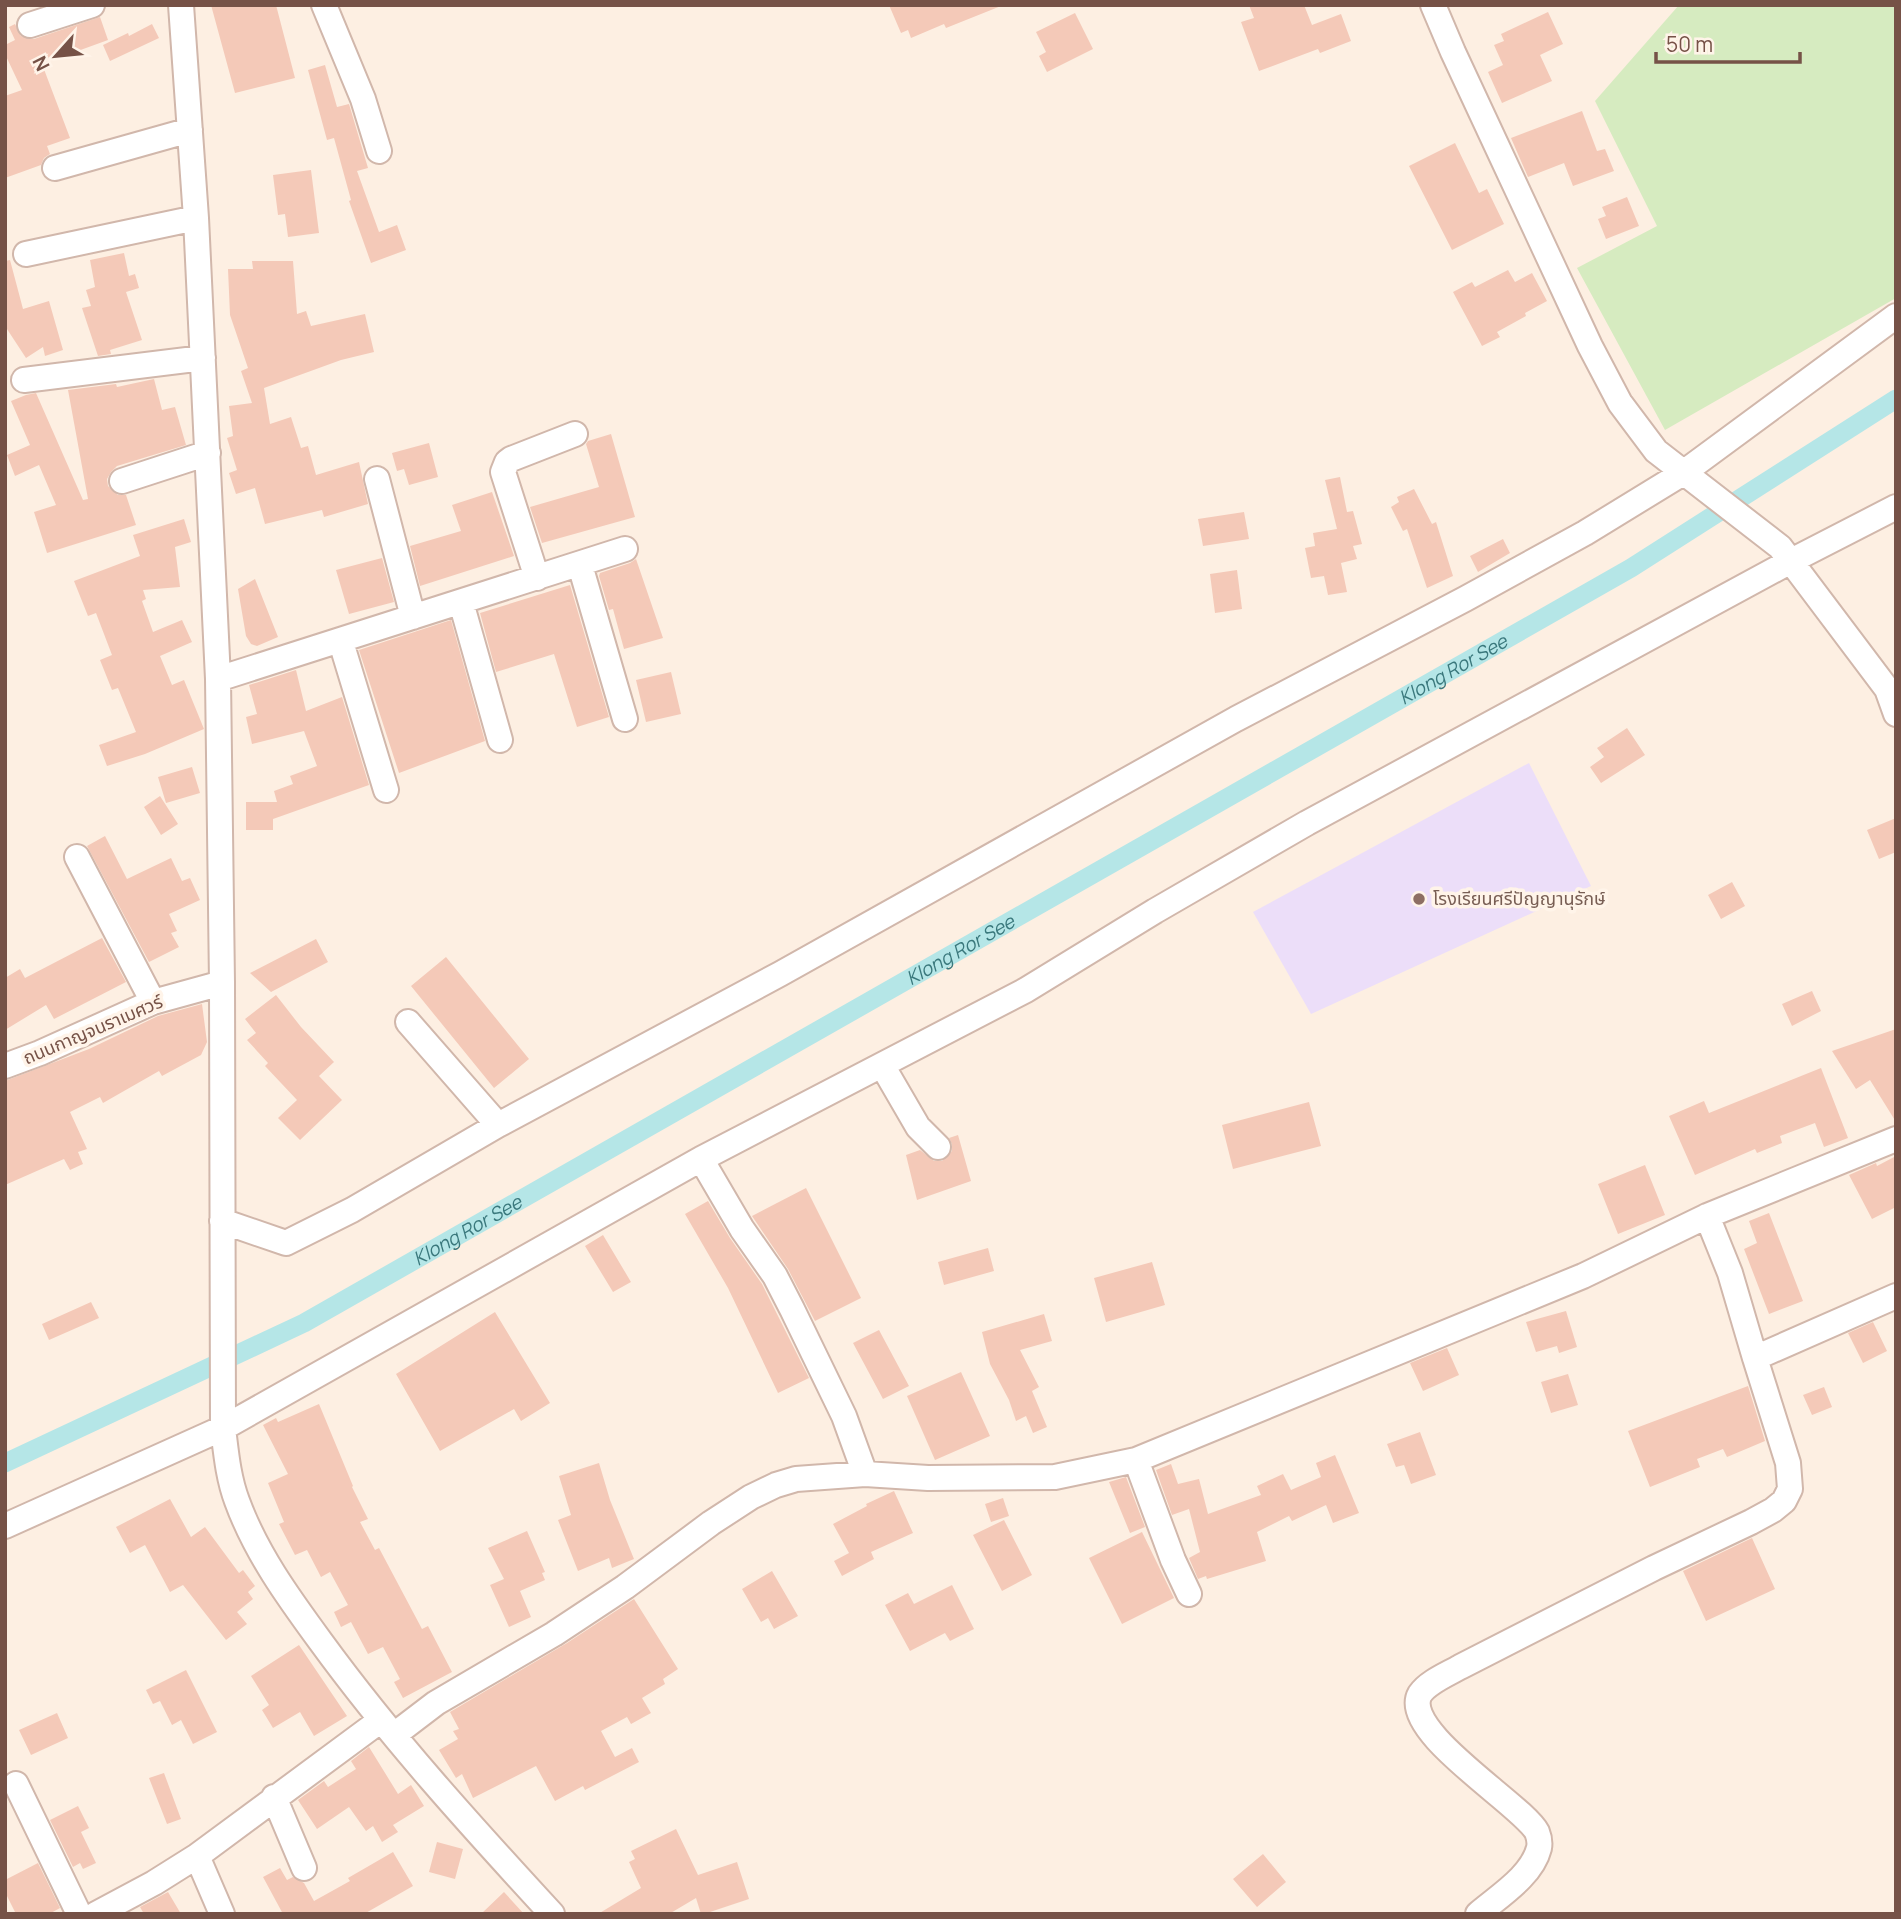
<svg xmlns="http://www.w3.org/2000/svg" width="1901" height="1919" font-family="Manrope,'Noto Sans Thai',sans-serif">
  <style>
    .education { fill: #ecdef9 }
    .green { fill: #d6ebc0 }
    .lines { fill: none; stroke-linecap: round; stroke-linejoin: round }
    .canal { stroke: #b5e6e7; stroke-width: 19 }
    .building { fill: #f4c9b8 }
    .minor-casing { stroke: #d1b7ab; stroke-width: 28 }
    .minor { stroke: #fff; stroke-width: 24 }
    .education-dot { fill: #8d6e63; stroke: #fff4e9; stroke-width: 2.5 }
    .labels { text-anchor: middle; stroke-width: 7; stroke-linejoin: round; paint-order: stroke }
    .education-label { font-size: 18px; fill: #785e54; stroke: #fff4e9; text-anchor: start }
    .street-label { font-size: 18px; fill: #765247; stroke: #fff4e9 }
    .water-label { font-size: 19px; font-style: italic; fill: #3a787c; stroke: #fff4e9 }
  </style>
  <rect width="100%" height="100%" fill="#fdefe2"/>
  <path class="education" d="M 1529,763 L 1591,886 L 1311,1014 L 1253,912 Z"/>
  <path class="green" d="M 1679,5 L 1896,5 L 1896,298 L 1665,430 L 1577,268 L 1657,226 L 1595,101 Z"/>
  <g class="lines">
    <path class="canal" id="s1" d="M 5,1463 L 304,1323 L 1631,568 L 1896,399"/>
  </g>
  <path class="building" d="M 211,5 L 276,5 L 295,78 L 235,93 Z
    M 889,5 L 1001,5 L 1001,6 L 946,28 L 944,24 L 911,38 L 908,30 L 901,33 Z
    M 1249,5 L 1304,5 L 1312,25 L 1341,14 L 1351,41 L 1320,53 L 1318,49 L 1259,71 L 1241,22 L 1254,18 Z
    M 1548,12 L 1563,44 L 1540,55 L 1552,81 L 1502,103 L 1488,72 L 1503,65 L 1494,45 L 1504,41 L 1501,34 Z
    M 1075,13 L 1093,49 L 1047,72 L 1039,56 L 1046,52 L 1036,32 Z
    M 100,17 L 108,40 L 42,64 L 70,138 L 47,146 L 50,154 L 44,158 L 41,165 L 5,178 L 5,96 L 22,90 L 5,54 L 5,45 L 15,40 L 9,27 L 15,24 L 21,36 L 34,39 Z
    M 152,24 L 159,38 L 110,61 L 103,45 L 128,33 L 129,36 Z
    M 325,65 L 337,107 L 349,104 L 368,168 L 357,171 L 379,232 L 397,225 L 406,250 L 371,263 L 349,201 L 351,200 L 334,138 L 327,140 L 308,70 Z
    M 1582,111 L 1597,151 L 1605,149 L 1614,171 L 1573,186 L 1564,163 L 1528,177 L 1511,138 Z
    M 1455,143 L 1479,193 L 1487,189 L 1504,224 L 1452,250 L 1409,166 Z
    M 311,170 L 319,233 L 288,237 L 285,214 L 278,215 L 273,175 Z
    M 1627,197 L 1639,226 L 1606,239 L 1598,219 L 1606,216 L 1602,207 Z
    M 124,253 L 129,276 L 135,274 L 139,288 L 126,292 L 142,340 L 110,350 L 111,354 L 98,356 L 82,308 L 91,306 L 86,290 L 95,287 L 90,260 Z
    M 10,260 L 23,309 L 49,301 L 63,350 L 45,356 L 43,347 L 26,358 L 5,326 L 5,261 Z
    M 252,261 L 293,261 L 297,314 L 306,311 L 311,326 L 365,314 L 374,352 L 341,360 L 264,388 L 270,424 L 291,417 L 301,448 L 308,446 L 316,475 L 359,462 L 368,504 L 324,517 L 322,510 L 265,524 L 255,488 L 236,494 L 229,473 L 237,470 L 227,438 L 233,436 L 229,406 L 252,403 L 241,371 L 248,368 L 230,315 L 228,269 L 253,269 Z
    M 1508,270 L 1515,282 L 1532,273 L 1547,301 L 1525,313 L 1526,316 L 1497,332 L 1500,337 L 1482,346 L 1453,292 L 1472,282 L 1475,287 Z
    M 154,379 L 162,410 L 175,407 L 186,445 L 117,466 L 111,472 L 107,479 L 108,486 L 118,495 L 126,495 L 136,525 L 47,553 L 34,512 L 56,505 L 39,465 L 15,476 L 7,455 L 30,445 L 11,401 L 26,395 L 36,393 L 83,500 L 88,499 L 68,390 L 116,384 L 117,387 Z
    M 611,434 L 635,517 L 542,543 L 530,507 L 599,487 L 586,444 L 588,441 Z
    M 429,443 L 438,477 L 409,485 L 404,469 L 397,471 L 392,453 Z
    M 1340,477 L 1347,512 L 1353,511 L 1362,544 L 1353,546 L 1357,559 L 1341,563 L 1347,592 L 1328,595 L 1324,576 L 1311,578 L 1305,548 L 1315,546 L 1313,533 L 1337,529 L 1325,480 Z
    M 1414,489 L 1432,524 L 1436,522 L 1453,576 L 1427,588 L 1407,529 L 1403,531 L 1391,507 L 1399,502 L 1397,497 Z
    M 492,492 L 514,556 L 420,586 L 410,546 L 461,531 L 452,505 Z
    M 1244,512 L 1249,539 L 1203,546 L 1198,519 Z
    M 184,519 L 191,542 L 175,547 L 180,587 L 143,590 L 146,599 L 142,601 L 153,632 L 182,620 L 192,642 L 160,656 L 172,685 L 184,680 L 204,729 L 145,754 L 107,766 L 99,745 L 136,732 L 118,688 L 112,690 L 100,660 L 112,655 L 96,613 L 88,616 L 74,581 L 140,556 L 133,535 Z
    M 1503,539 L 1510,553 L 1478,572 L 1470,556 Z
    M 382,558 L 394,602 L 349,614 L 336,570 Z
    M 636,559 L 663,638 L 624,649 L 613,609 L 609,610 L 599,576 L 600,573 L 630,563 Z
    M 1237,570 L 1242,609 L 1215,613 L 1210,574 Z
    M 255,579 L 278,637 L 257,646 L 251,644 L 246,636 L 238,589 Z
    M 570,585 L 609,717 L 577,727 L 554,654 L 496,672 L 480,613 Z
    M 451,620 L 485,741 L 399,773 L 359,650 Z
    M 296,670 L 306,711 L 342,697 L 369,785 L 273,819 L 273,830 L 246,830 L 246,802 L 277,802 L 274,791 L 293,784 L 290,776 L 317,766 L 304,731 L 252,744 L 246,717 L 257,714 L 249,685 Z
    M 671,672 L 681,714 L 646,722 L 636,680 Z
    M 1627,728 L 1645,755 L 1601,783 L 1590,767 L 1604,757 L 1597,748 Z
    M 192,767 L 200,793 L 166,803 L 158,777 Z
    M 160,796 L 178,824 L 161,835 L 144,807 Z
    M 1896,818 L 1896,852 L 1879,859 L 1867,830 Z
    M 105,836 L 127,879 L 171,858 L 182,881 L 190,878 L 200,900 L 169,914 L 177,931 L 171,933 L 179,947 L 149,962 L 87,846 Z
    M 1732,882 L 1745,906 L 1721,919 L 1708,895 Z
    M 102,938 L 126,982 L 54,1019 L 46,1005 L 5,1030 L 5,978 L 20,969 L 25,978 Z
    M 316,939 L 328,962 L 271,992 L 250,973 Z
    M 446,957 L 529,1059 L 494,1088 L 411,986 Z
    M 1812,991 L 1821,1011 L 1792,1026 L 1782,1004 Z
    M 276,995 L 301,1027 L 334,1062 L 319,1076 L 342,1100 L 300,1140 L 278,1118 L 297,1100 L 265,1066 L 268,1063 L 247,1040 L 256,1033 L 245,1019 Z
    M 202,1004 L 207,1042 L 201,1055 L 162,1076 L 159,1071 L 103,1103 L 100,1097 L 70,1112 L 87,1149 L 78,1152 L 83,1164 L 70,1170 L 64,1159 L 5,1185 L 5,1081 L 89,1049 L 158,1016 Z
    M 1896,1029 L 1896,1122 L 1870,1080 L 1856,1089 L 1832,1051 Z
    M 1821,1068 L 1848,1138 L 1824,1147 L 1815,1123 L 1780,1136 L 1782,1143 L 1757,1153 L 1755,1149 L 1695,1175 L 1669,1116 L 1704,1101 L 1709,1113 Z
    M 1309,1102 L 1321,1146 L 1233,1169 L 1222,1125 Z
    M 958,1135 L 971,1181 L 917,1200 L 906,1155 L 920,1150 L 934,1161 L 942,1161 L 952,1151 L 952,1144 L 949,1138 Z
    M 1896,1156 L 1896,1207 L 1872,1219 L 1849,1175 L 1876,1163 L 1877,1166 Z
    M 1645,1165 L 1665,1215 L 1618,1234 L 1598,1184 Z
    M 806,1188 L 861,1298 L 815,1321 L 788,1269 L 752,1216 Z
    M 708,1201 L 730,1238 L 762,1284 L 809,1378 L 778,1393 L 728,1288 L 685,1214 Z
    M 1769,1213 L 1803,1301 L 1769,1314 L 1744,1249 L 1757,1243 L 1749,1221 Z
    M 603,1235 L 631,1282 L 613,1292 L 585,1246 Z
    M 988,1248 L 994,1271 L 944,1285 L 938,1262 Z
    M 1152,1262 L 1165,1305 L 1106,1322 L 1094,1278 Z
    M 91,1302 L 99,1318 L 49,1340 L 42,1324 Z
    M 1566,1311 L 1577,1347 L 1559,1353 L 1557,1346 L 1536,1352 L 1526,1322 Z
    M 495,1312 L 550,1403 L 521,1421 L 514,1409 L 440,1451 L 396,1374 Z
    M 1044,1314 L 1052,1341 L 1020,1350 L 1039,1387 L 1032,1391 L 1047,1427 L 1033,1433 L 1026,1416 L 1016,1421 L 1009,1400 L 990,1364 L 982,1332 Z
    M 1873,1322 L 1887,1351 L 1863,1363 L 1848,1333 Z
    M 879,1330 L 909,1386 L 883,1399 L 853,1343 Z
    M 1447,1348 L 1459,1375 L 1423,1391 L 1410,1363 Z
    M 961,1372 L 990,1436 L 935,1460 L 907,1396 Z
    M 1568,1374 L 1578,1405 L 1551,1413 L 1541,1382 Z
    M 1748,1386 L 1765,1441 L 1727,1457 L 1723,1449 L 1697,1459 L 1700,1467 L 1650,1487 L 1628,1431 Z
    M 1824,1387 L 1832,1407 L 1812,1415 L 1803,1395 Z
    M 319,1404 L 353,1486 L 352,1487 L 368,1519 L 360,1522 L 375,1550 L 379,1548 L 422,1629 L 428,1626 L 452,1672 L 403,1698 L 394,1682 L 400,1679 L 383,1647 L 368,1654 L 351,1622 L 341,1627 L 334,1612 L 348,1605 L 330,1572 L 321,1577 L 307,1550 L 295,1555 L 279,1524 L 284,1522 L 268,1483 L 288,1474 L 263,1425 L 276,1418 L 278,1422 Z
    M 1420,1432 L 1436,1475 L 1411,1484 L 1404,1465 L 1396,1467 L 1387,1444 Z
    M 1335,1455 L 1359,1513 L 1333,1523 L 1326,1505 L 1292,1521 L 1289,1516 L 1257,1532 L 1266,1561 L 1207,1579 L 1206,1576 L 1198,1579 L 1189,1558 L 1200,1552 L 1189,1509 L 1172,1515 L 1156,1470 L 1171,1464 L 1178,1484 L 1199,1479 L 1208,1514 L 1261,1495 L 1257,1486 L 1283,1474 L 1291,1490 L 1321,1477 L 1316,1463 Z
    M 599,1463 L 610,1500 L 634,1559 L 612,1568 L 609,1558 L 578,1571 L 558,1520 L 571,1515 L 559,1476 Z
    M 1126,1477 L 1145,1527 L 1130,1533 L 1109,1482 Z
    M 894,1491 L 913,1533 L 871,1552 L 874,1559 L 842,1576 L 834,1561 L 849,1553 L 833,1524 L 867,1506 L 866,1504 Z
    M 1003,1498 L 1009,1516 L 991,1522 L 985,1504 Z
    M 170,1499 L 191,1537 L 205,1527 L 239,1573 L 243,1570 L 255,1586 L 248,1592 L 253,1599 L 237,1612 L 247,1624 L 226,1640 L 183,1585 L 170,1592 L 145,1545 L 130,1553 L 116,1527 Z
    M 1004,1520 L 1032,1575 L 1002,1591 L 973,1535 Z
    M 527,1531 L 545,1572 L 542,1573 L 545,1580 L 520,1591 L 531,1617 L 509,1627 L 490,1585 L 504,1579 L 488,1548 Z
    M 1142,1532 L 1174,1598 L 1122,1624 L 1089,1558 Z
    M 1752,1538 L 1775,1589 L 1706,1621 L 1683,1571 Z
    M 772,1571 L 798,1616 L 774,1629 L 768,1618 L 761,1622 L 742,1589 Z
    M 952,1585 L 974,1629 L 950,1641 L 945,1633 L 910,1651 L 885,1605 L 908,1593 L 914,1604 Z
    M 634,1599 L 678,1669 L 663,1679 L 665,1684 L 642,1698 L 651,1713 L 631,1724 L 627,1717 L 601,1731 L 615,1757 L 632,1748 L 639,1762 L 585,1790 L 583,1786 L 555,1801 L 536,1766 L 473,1798 L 462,1774 L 456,1778 L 439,1750 L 458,1739 L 453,1731 L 459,1729 L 450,1712 L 567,1643 Z
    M 299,1645 L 347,1716 L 314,1736 L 300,1712 L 273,1728 L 262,1710 L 269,1705 L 251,1676 Z
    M 186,1670 L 217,1732 L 193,1744 L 181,1720 L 172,1725 L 160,1701 L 153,1704 L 146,1690 Z
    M 57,1713 L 68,1738 L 31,1755 L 19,1730 Z
    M 369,1747 L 398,1794 L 411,1785 L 424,1806 L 393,1825 L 398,1832 L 382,1842 L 373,1826 L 366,1831 L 349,1807 L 317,1829 L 298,1800 L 324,1781 L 328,1787 L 356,1769 L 351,1761 Z
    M 164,1773 L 181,1819 L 167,1824 L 149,1778 Z
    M 78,1806 L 89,1828 L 81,1832 L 96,1863 L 83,1869 L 80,1863 L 73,1867 L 50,1820 Z
    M 676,1829 L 698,1875 L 737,1862 L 749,1899 L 704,1914 L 701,1914 L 696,1898 L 669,1914 L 598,1914 L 641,1888 L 629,1862 L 635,1859 L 631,1851 Z
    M 437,1842 L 463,1849 L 455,1879 L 429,1872 Z
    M 393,1852 L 413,1886 L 364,1914 L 283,1914 L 263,1877 L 280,1868 L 287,1880 L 293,1877 L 304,1883 L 314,1901 L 350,1881 L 348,1878 Z
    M 1263,1854 L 1286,1882 L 1257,1907 L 1233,1879 Z
    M 38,1863 L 60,1908 L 49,1914 L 16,1914 L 5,1892 L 5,1880 Z
    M 168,1892 L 181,1914 L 144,1914 L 140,1907 Z
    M 504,1892 L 524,1914 L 481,1914 Z"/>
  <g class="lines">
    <g class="minor-casing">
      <path id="minor" d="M 181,5 L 196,218 L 218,679 L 222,983 L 223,1428 C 226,1452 228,1477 237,1501 C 256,1553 288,1597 321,1642 C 391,1738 471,1826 552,1914
        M 324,5 L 363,99 L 379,151
        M 1433,5 L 1453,52 L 1590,346 L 1620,403 L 1656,451 L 1780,547 L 1887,689 L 1896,714
        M 30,25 L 92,5
        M 55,168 L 190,130
        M 26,254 L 196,218
        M 24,380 L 203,358
        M 377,479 L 413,617
        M 122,481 L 208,453
        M 580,565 L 625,719
        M 537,578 L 503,472 L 507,462 L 511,459 L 575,434
        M 461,602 L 500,740
        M 341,642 L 386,790
        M 218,679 L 625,549
        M 77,857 L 153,1002
        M 408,1022 L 498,1125
        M 882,1065 L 918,1127 L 938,1147
        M 5,1066 L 40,1053 L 153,1002 L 222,983
        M 701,1159 L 742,1229 L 775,1276 L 792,1309 L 844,1416 L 865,1474
        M 1707,1216 L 1730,1273 L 1755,1358 L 1896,1296
        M 222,1221 L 286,1243 L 352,1210 L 498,1125 L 780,974 L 1236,719 L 1465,599 L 1585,533 L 1683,473 L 1896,316
        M 1136,1460 L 1173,1560 L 1189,1594
        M 5,1526 L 223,1428 L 701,1159 L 1026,990 L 1155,911 L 1307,823 L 1791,561 L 1896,507
        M 394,1735 L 436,1703 L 554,1634 L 625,1587 L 711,1523 L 751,1497 L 776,1485 L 796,1479 L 865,1474 L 928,1478 L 1055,1477 L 1136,1460 L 1583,1276 L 1707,1216 L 1896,1139
        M 16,1784 L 79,1914
        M 274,1797 L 304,1868
        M 197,1856 L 222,1914
        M 96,1914 L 154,1883 L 197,1856 L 381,1720
        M 1478,1914 C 1499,1896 1532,1876 1539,1848 C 1540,1843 1539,1837 1537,1832 C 1523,1805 1399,1731 1420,1694 C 1428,1682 1448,1674 1460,1667 L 1654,1568 L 1751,1522 L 1773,1510 L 1784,1501 L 1790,1489 L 1788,1463 L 1755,1358"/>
    </g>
    <use href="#minor" class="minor"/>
  </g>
  <circle class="education-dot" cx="1419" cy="899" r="7"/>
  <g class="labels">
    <g class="education-label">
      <text x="1433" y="905">โรงเรียนศรีปัญญานุรักษ์</text>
    </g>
    <g class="street-label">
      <text transform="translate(93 1030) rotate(-23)" y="6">ถนนกาญจนราเมศวร์</text>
    </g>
    <g class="water-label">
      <text dy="7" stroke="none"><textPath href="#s1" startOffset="1652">Klong Ror See</textPath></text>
      <text dy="7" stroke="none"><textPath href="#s1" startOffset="1085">Klong Ror See</textPath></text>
      <text dy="7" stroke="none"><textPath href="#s1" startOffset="518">Klong Ror See</textPath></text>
    </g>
  </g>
  <rect width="1901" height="1919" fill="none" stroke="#765247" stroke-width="14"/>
  <g transform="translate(56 56) rotate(243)" stroke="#fff4e9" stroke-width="5" paint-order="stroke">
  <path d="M0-5L12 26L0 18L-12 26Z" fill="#765247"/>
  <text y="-10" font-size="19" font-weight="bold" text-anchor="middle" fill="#765247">N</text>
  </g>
  <path d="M1656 52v10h144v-10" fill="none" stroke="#765247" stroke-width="3.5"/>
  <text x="1666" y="52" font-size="21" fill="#765247" stroke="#fff4e9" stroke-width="5" paint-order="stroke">50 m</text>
</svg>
